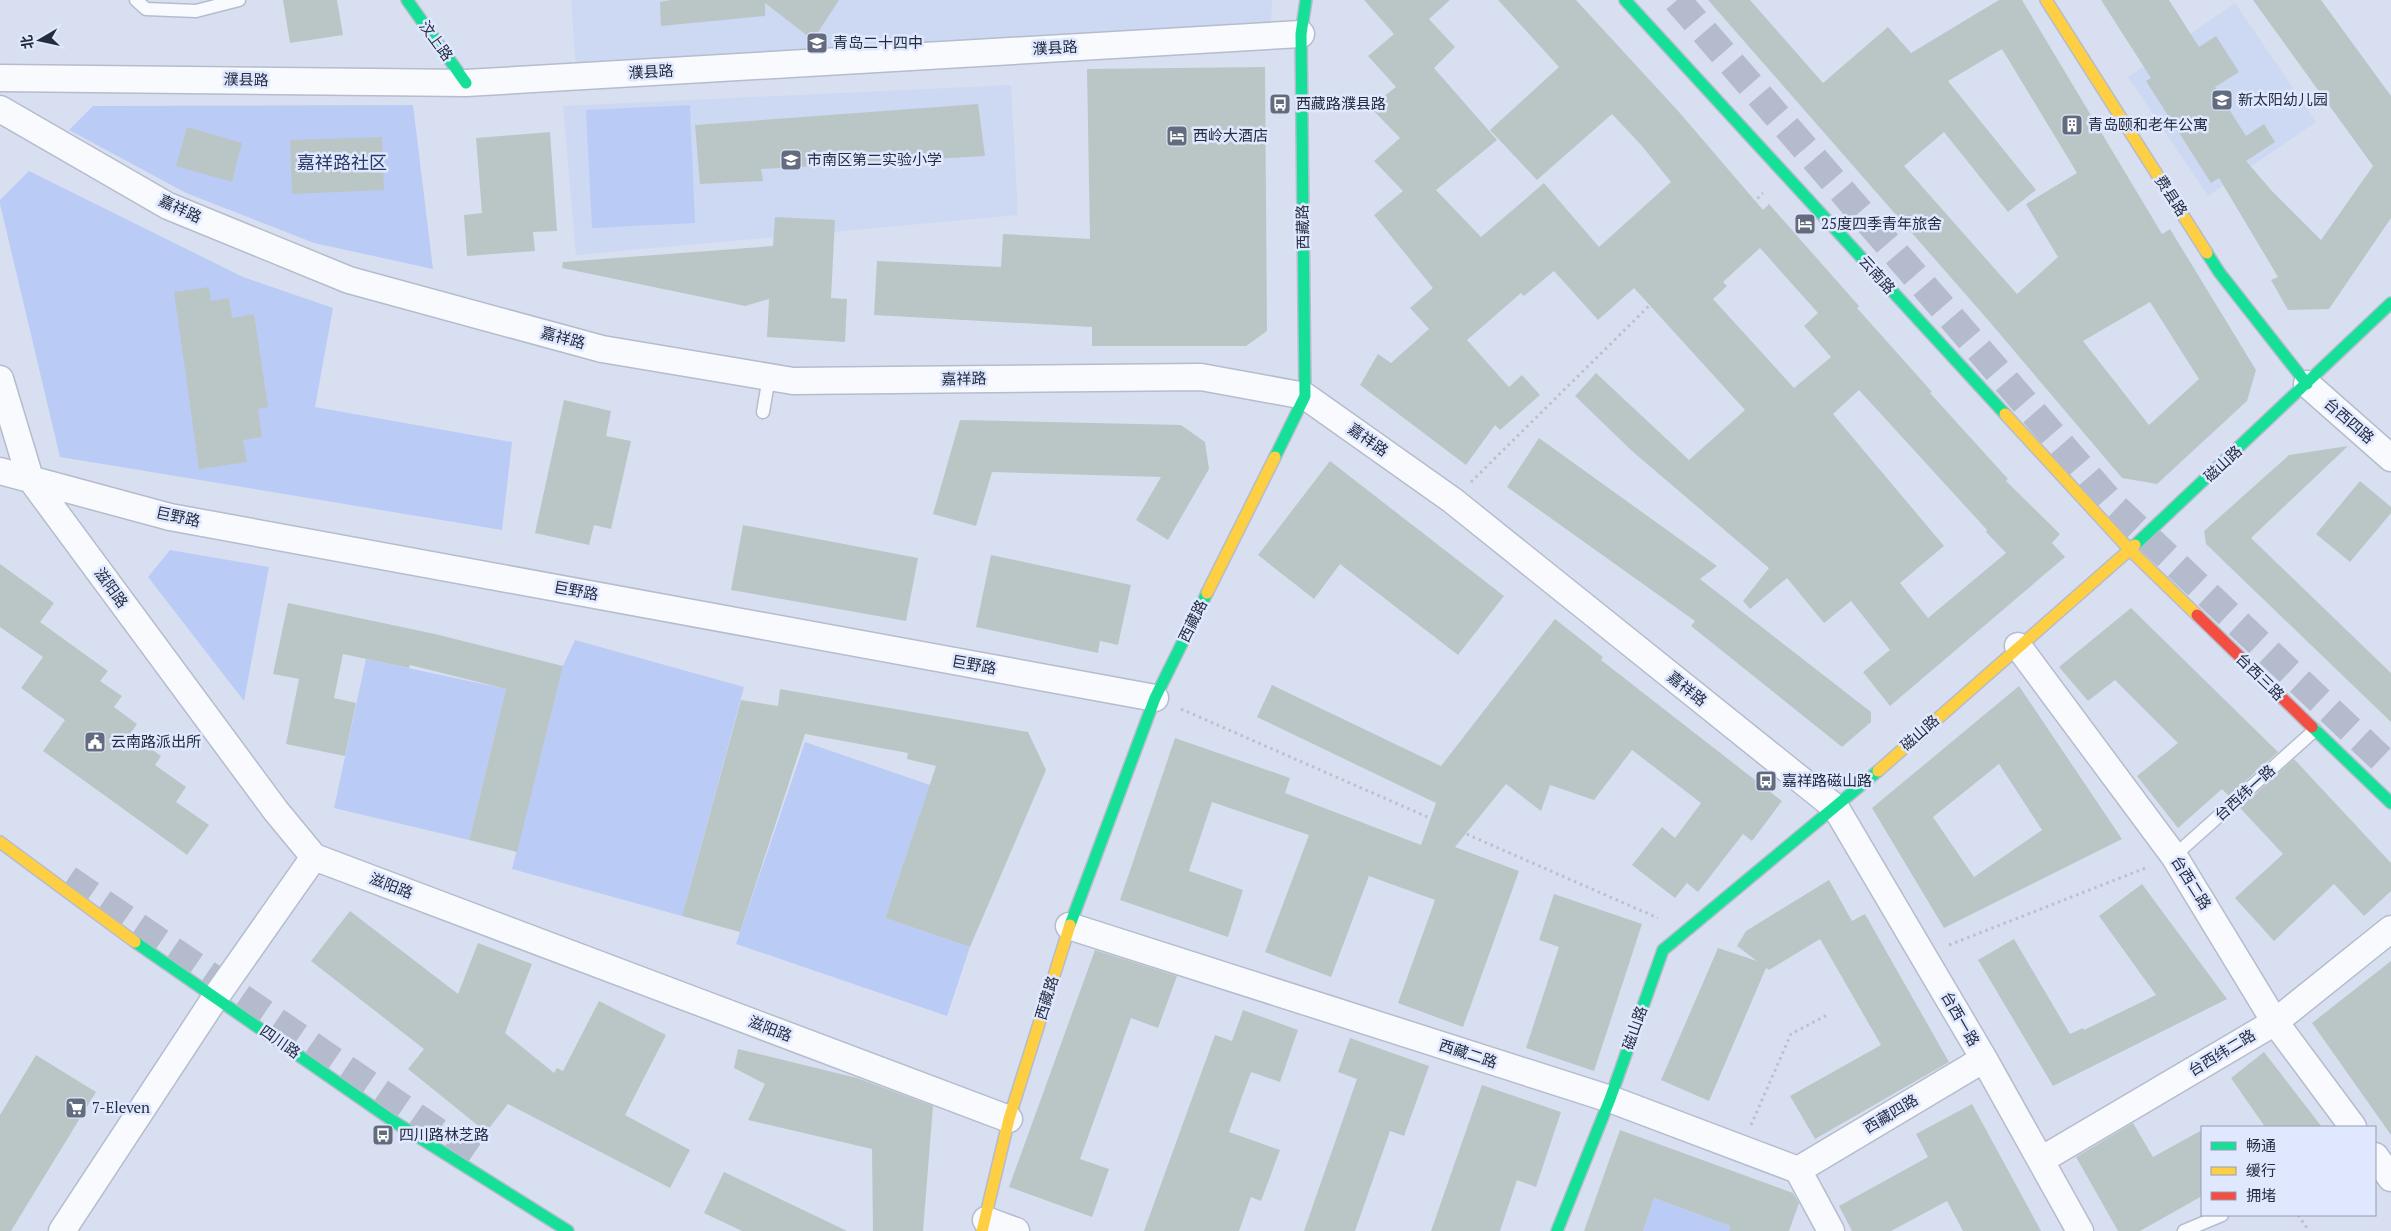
<svg xmlns="http://www.w3.org/2000/svg" width="2391" height="1231" font-family="'PT Serif','Noto Sans SC',serif">
  <style>
    .built { fill: #cdd8f3 }
    .green { fill: #baccf6 }
    .building { fill: #bac6c6; fill-rule: evenodd }
    .lines { fill: none; stroke-linecap: round; stroke-linejoin: round }
    .highway-tunnel { stroke: #b4bbcd; stroke-width: 28; stroke-dasharray: 28 14; stroke-linecap: butt }
    .lane-casing { stroke: #b4bccd; stroke-width: 15 }
    .street-casing { stroke: #b4bccd; stroke-width: 29 }
    .fast-casing { stroke: #b4bccd; stroke-width: 14 }
    .slow-casing { stroke: #b4bccd; stroke-width: 14 }
    .jam-casing { stroke: #b4bccd; stroke-width: 14 }
    .path { stroke: #bec0c9; stroke-width: 3; stroke-dasharray: 2.5 4; stroke-linecap: butt }
    .lane { stroke: #f9fafd; stroke-width: 12 }
    .street { stroke: #f9fafd; stroke-width: 26 }
    .fast { stroke: #16e098; stroke-width: 11 }
    .slow { stroke: #ffcf43; stroke-width: 11 }
    .jam { stroke: #f24e42; stroke-width: 11 }
    .labels { text-anchor: middle; stroke-width: 5; stroke-linejoin: round; paint-order: stroke }
    .street-label { font-size: 15px; fill: #242c40; stroke: #dfe8fe }
    .poi-label { font-size: 15px; fill: #242c40; stroke: #dfe8fe; text-anchor: start }
    .quarter-label { font-size: 18px; fill: #293963; stroke: #dfe8fe }
  </style>
  <rect width="100%" height="100%" fill="#d8dff0"/>
  <path class="built" d="M 571,0 L 1272,0 L 1271,31 L 576,70 Z
    M 2235,3 L 2316,122 L 2208,196 L 2128,77 Z
    M 1011,85 L 1018,215 L 576,255 L 563,106 Z"/>
  <path class="green" d="M 413,105 L 433,269 L 314,243 L 186,193 L 69,130 L 93,106 Z
    M 690,105 L 695,223 L 592,228 L 586,110 Z
    M 29,171 L 243,277 L 333,308 L 315,407 L 512,442 L 502,530 L 60,457 L 0,204 L 0,200 Z
    M 170,550 L 269,567 L 244,701 L 148,577 Z
    M 575,640 L 744,687 L 682,916 L 512,869 L 563,666 Z
    M 366,659 L 506,689 L 469,840 L 334,808 Z
    M 805,742 L 930,785 L 885,918 L 970,947 L 947,1016 L 736,944 Z
    M 1654,1198 L 1730,1226 L 1729,1231 L 1643,1231 Z"/>
  <path class="building" d="M 283,0 L 337,0 L 343,35 L 290,43 Z
    M 671,0 L 839,0 L 813,40 L 765,3 L 765,16 L 661,26 L 660,2 Z
    M 1364,0 L 1450,0 L 1429,19 L 1455,47 L 1434,68 L 1497,140 L 1436,190 L 1481,237 L 1544,183 L 1599,247 L 1671,182 L 1642,146 L 1612,114 L 1537,180 L 1490,130 L 1559,67 L 1498,0 L 1576,0 L 1679,112 L 1763,210 L 1769,204 L 1859,306 L 1857,308 L 1932,392 L 1930,393 L 2008,479 L 2006,481 L 2060,534 L 2052,543 L 2065,557 L 1890,706 L 1863,672 L 1890,650 L 1851,601 L 1824,623 L 1787,578 L 1750,609 L 1743,601 L 1769,568 L 1632,451 L 1575,396 L 1596,373 L 1689,460 L 1745,410 L 1634,288 L 1598,320 L 1554,271 L 1524,296 L 1521,293 L 1467,340 L 1509,387 L 1522,375 L 1540,395 L 1500,430 L 1495,425 L 1466,465 L 1360,385 L 1378,354 L 1391,363 L 1429,329 L 1410,308 L 1433,288 L 1374,215 L 1403,191 L 1374,161 L 1400,138 L 1370,107 L 1396,87 L 1368,56 L 1394,34 ZM 1760,248 L 1818,313 L 1804,326 L 1831,357 L 1794,388 L 1713,299 L 1727,286 L 1723,282 ZM 1859,390 L 1987,530 L 1986,532 L 2006,553 L 1928,618 L 1900,583 L 1944,546 L 1833,414 Z
    M 1708,0 L 1750,0 L 1823,83 L 1888,27 L 1911,53 L 1999,0 L 2022,0 L 2162,234 L 2170,229 L 2256,370 L 2247,401 L 2157,484 L 2122,478 L 1988,320 ZM 2002,49 L 2077,173 L 2026,204 L 2058,257 L 2017,294 L 1904,166 L 1944,132 L 2008,212 L 2036,190 L 1948,81 ZM 2150,302 L 2199,379 L 2149,425 L 2083,341 Z
    M 2101,0 L 2169,0 L 2199,47 L 2216,36 L 2239,72 L 2215,87 L 2246,136 L 2264,124 L 2275,142 L 2246,161 L 2272,191 L 2321,240 L 2373,166 L 2253,0 L 2321,0 L 2391,96 L 2391,218 L 2329,309 L 2288,310 L 2271,280 L 2278,277 L 2219,178 L 2211,183 L 2146,81 L 2151,78 Z
    M 1265,67 L 1267,331 L 1246,346 L 1092,346 L 1092,327 L 874,315 L 877,261 L 1001,267 L 1003,234 L 1090,239 L 1087,69 Z
    M 978,104 L 985,156 L 761,169 L 763,181 L 700,184 L 695,125 Z
    M 187,127 L 242,143 L 232,182 L 176,166 Z
    M 550,132 L 557,231 L 533,232 L 535,251 L 467,256 L 464,215 L 482,213 L 476,138 Z
    M 382,137 L 384,190 L 292,194 L 290,140 Z
    M 775,217 L 835,220 L 831,298 L 847,299 L 845,342 L 767,337 L 769,299 L 745,306 L 562,268 L 563,262 L 773,246 Z
    M 209,287 L 211,301 L 229,298 L 232,318 L 254,314 L 268,407 L 258,409 L 262,437 L 243,440 L 247,462 L 199,469 L 174,292 Z
    M 564,400 L 611,411 L 606,436 L 631,441 L 611,529 L 594,525 L 589,545 L 535,533 Z
    M 960,420 L 1181,425 L 1205,442 L 1209,469 L 1168,540 L 1136,520 L 1161,477 L 992,472 L 976,526 L 933,514 Z
    M 1539,438 L 1717,566 L 1700,579 L 1871,712 L 1871,722 L 1842,747 L 1691,626 L 1695,621 L 1507,487 Z
    M 2348,446 L 2251,538 L 2391,673 L 2391,722 L 2206,544 L 2204,531 L 2289,455 Z
    M 1330,461 L 1504,596 L 1458,655 L 1340,564 L 1314,599 L 1258,555 Z
    M 2360,481 L 2391,507 L 2391,513 L 2350,562 L 2316,534 Z
    M 743,525 L 918,558 L 906,621 L 731,590 Z
    M 991,555 L 1131,585 L 1118,645 L 1100,641 L 1098,653 L 976,627 Z
    M 0,564 L 54,603 L 40,622 L 108,671 L 100,681 L 122,696 L 114,707 L 137,724 L 130,734 L 161,756 L 155,765 L 186,787 L 176,802 L 209,825 L 187,855 L 43,751 L 65,720 L 21,688 L 43,657 L 0,627 Z
    M 288,603 L 435,634 L 563,666 L 517,852 L 469,840 L 506,689 L 410,665 L 409,668 L 343,654 L 334,698 L 356,703 L 345,756 L 286,744 L 299,679 L 273,674 Z
    M 2131,608 L 2278,752 L 2229,796 L 2222,789 L 2178,828 L 2137,776 L 2178,743 L 2115,680 L 2088,701 L 2059,667 Z
    M 1555,619 L 1603,657 L 1601,660 L 1782,801 L 1752,841 L 1743,834 L 1698,892 L 1687,883 L 1675,898 L 1632,865 L 1662,827 L 1675,838 L 1701,803 L 1632,750 L 1594,800 L 1550,785 L 1541,811 L 1506,784 L 1455,847 L 1519,871 L 1463,1027 L 1398,1003 L 1435,900 L 1369,876 L 1331,977 L 1265,952 L 1309,835 L 1212,802 L 1189,871 L 1243,890 L 1228,937 L 1120,900 L 1175,738 L 1290,778 L 1285,793 L 1421,845 L 1436,803 L 1257,717 L 1272,685 L 1441,766 Z
    M 2019,686 L 2122,839 L 1944,928 L 1872,808 ZM 1999,764 L 2042,830 L 1974,877 L 1933,817 Z
    M 780,689 L 1028,732 L 1046,770 L 970,947 L 885,918 L 936,766 L 907,759 L 908,753 L 805,734 L 740,932 L 682,916 L 741,700 L 778,706 Z
    M 2294,759 L 2391,863 L 2391,891 L 2364,916 L 2334,884 L 2274,941 L 2235,898 L 2283,854 L 2240,808 Z
    M 1829,880 L 1852,921 L 1865,914 L 1949,1062 L 1815,1139 L 1790,1096 L 1881,1045 L 1820,939 L 1769,970 L 1766,968 L 1709,1101 L 1661,1080 L 1718,948 L 1757,961 L 1737,946 L 1746,931 Z
    M 2142,884 L 2227,999 L 2053,1086 L 1978,960 L 2014,939 L 2070,1034 L 2083,1028 L 2084,1030 L 2156,995 L 2099,916 Z
    M 1554,894 L 1642,924 L 1594,1071 L 1526,1048 L 1559,947 L 1539,940 Z
    M 350,911 L 458,994 L 478,943 L 532,964 L 505,1033 L 554,1073 L 557,1068 L 563,1071 L 599,1001 L 666,1035 L 625,1115 L 690,1150 L 670,1188 L 508,1104 L 486,1132 L 408,1069 L 424,1049 L 311,961 Z
    M 1095,950 L 1177,976 L 1158,1028 L 1131,1018 L 1080,1159 L 1109,1169 L 1092,1217 L 1009,1187 Z
    M 2391,961 L 2391,1135 L 2312,1023 Z
    M 1243,1010 L 1298,1030 L 1280,1082 L 1251,1072 L 1229,1132 L 1280,1150 L 1261,1201 L 1251,1197 L 1239,1231 L 1144,1231 L 1215,1035 L 1232,1041 Z
    M 1350,1038 L 1429,1066 L 1404,1136 L 1390,1131 L 1355,1231 L 1304,1231 L 1357,1079 L 1338,1072 Z
    M 738,1049 L 857,1078 L 933,1106 L 923,1231 L 873,1231 L 872,1149 L 748,1120 L 765,1084 L 734,1068 Z
    M 2264,1052 L 2322,1127 L 2265,1127 L 2231,1078 Z
    M 36,1055 L 96,1092 L 11,1231 L 0,1231 L 0,1115 Z
    M 1482,1085 L 1561,1112 L 1536,1187 L 1517,1180 L 1500,1231 L 1431,1231 Z
    M 1972,1104 L 2041,1231 L 1963,1231 L 1947,1201 L 1891,1231 L 1852,1231 L 1839,1206 L 1928,1157 L 1916,1134 Z
    M 2133,1123 L 2153,1157 L 2202,1130 L 2202,1196 L 2140,1231 L 2118,1231 L 2076,1157 Z
    M 1620,1130 L 1793,1193 L 1799,1203 L 1789,1231 L 1729,1231 L 1730,1226 L 1654,1198 L 1643,1231 L 1584,1231 Z
    M 724,1172 L 847,1231 L 742,1231 L 704,1213 Z"/>
  <g class="lines">
    <path class="highway-tunnel" d="M 1677,0 L 2114,506 L 2391,768
      M 68,879 L 482,1162"/>
    <g class="lane-casing">
      <path id="lane" d="M 136,0 L 146,9 L 196,11 L 239,0
        M 763,412 L 769,377
        M 2174,856 L 2315,730
        M 2184,1231 L 2222,1215"/>
    </g>
    <g class="street-casing">
      <path id="street" d="M 0,78 L 466,83 L 1301,34
        M 0,109 L 168,206 L 349,280 L 602,349 L 793,381 L 1201,377 L 1305,396 L 1452,500 L 1836,808 L 1984,1059 L 2080,1231
        M 0,379 L 30,478 L 276,811 L 314,857 L 1009,1119
        M 2307,384 L 2391,458
        M 0,471 L 170,517 L 1155,698
        M 2018,646 L 2174,856 L 2275,1022 L 2353,1127
        M 1069,926 L 1610,1099 L 1798,1170 L 1831,1231
        M 2375,1156 L 2391,1178
        M 2041,1160 L 2275,1022 L 2391,929
        M 1798,1170 L 1984,1059
        M 986,1220 L 1016,1231
        M 62,1231 L 215,998 L 314,857"/>
    </g>
    <g class="fast-casing">
      <path id="fast" d="M 407,0 L 466,83
        M 1625,0 L 2005,414
        M 2207,253 L 2219,272 L 2307,384
        M 1275,457 L 1305,396 L 1301,34 L 1306,0
        M 2135,545 L 2391,303
        M 2312,727 L 2391,803
        M 1070,925 L 1155,698 L 1207,593
        M 135,942 L 393,1121 L 568,1231
        M 1557,1231 L 1610,1099 L 1663,950 L 1878,771"/>
    </g>
    <g class="slow-casing">
      <path id="slow" d="M 2046,0 L 2207,253
        M 2005,414 L 2130,550 L 2197,615
        M 1207,593 L 1275,457
        M 1878,771 L 2135,545
        M 0,842 L 135,942
        M 982,1231 L 1009,1119 L 1070,925"/>
    </g>
    <g class="jam-casing">
      <path id="jam" d="M 2197,615 L 2312,727"/>
    </g>
    <path class="path" d="M 1471,482 L 1763,193
      M 1181,709 L 1658,918
      M 1949,945 L 2148,867
      M 1751,1125 L 1791,1034 L 1829,1014
      M 2298,1215 L 2309,1231"/>
    <use href="#lane" class="lane"/>
    <use href="#street" class="street"/>
    <use href="#fast" class="fast"/>
    <use href="#slow" class="slow"/>
    <use href="#jam" class="jam"/>
  </g>
  <defs>
    <g id="school-square" transform="scale(1.125)"><rect x="-9" y="-9" width="18" height="18" rx="4" fill="#636b7e" stroke="#dfe8fe"/><path d="M0-5L7-2L0 1L-7-2ZM-4 1L0 2.5L4 1V4Q0 6-4 4Z" fill="#fff"/></g>
    <g id="bus-square" transform="scale(1.125)"><rect x="-9" y="-9" width="18" height="18" rx="4" fill="#636b7e" stroke="#dfe8fe"/><path d="M-5-6H5V4H4V6H2V4H-2V6H-4V4H-5ZM-3.5-4V0h7V-4ZM-3.5 1.2v1.5H-2V1.2ZM2 1.2v1.5H3.5V1.2Z" fill="#fff"/></g>
    <g id="building-square" transform="scale(1.125)"><rect x="-9" y="-9" width="18" height="18" rx="4" fill="#636b7e" stroke="#dfe8fe"/><path d="M-4-6H4V6H1V3H-1V6H-4ZM-2.5-4.3h1.7v1.8h-1.7ZM.8-4.3h1.7v1.8H.8ZM-2.5-1h1.7V.8h-1.7ZM.8-1h1.7V.8H.8Z" fill="#fff"/></g>
    <g id="hotel-square" transform="scale(1.125)"><rect x="-9" y="-9" width="18" height="18" rx="4" fill="#636b7e" stroke="#dfe8fe"/><path d="M-6-4.5h1.5V1H6V5H4.5V3h-9V5H-6ZM-4 0a1.8 1.8 0 1 1 3.6 0ZM.5 0V-2.5h3Q6-2.5 6 0Z" fill="#fff"/></g>
    <g id="civic-square" transform="scale(1.125)"><rect x="-9" y="-9" width="18" height="18" rx="4" fill="#636b7e" stroke="#dfe8fe"/><path d="M-.6-6.5H3V-4.5H.6V-3L4-1V1h2V6H-6V1h2V-1L-.6-3ZM-1.2 2.5V6h2.4V2.5Z" fill="#fff"/></g>
    <g id="supermarket-square" transform="scale(1.125)"><rect x="-9" y="-9" width="18" height="18" rx="4" fill="#636b7e" stroke="#dfe8fe"/><path d="M-6-5.5h2.5l.6 2H6L4.5 2H-2.5L-4.4-4H-6ZM-1.5 3.2a1.3 1.3 0 1 0 .1 0ZM3 3.2a1.3 1.3 0 1 0 .1 0Z" fill="#fff"/></g>
  </defs>
  <g fill-rule="evenodd">
    <use href="#school-square" x="817" y="43"/>
    <use href="#school-square" x="2222" y="100"/>
    <use href="#bus-square" x="1280" y="104"/>
    <use href="#building-square" x="2072" y="125"/>
    <use href="#hotel-square" x="1177" y="136"/>
    <use href="#school-square" x="791" y="160"/>
    <use href="#hotel-square" x="1805" y="224"/>
    <use href="#civic-square" x="95" y="742"/>
    <use href="#bus-square" x="1766" y="781"/>
    <use href="#supermarket-square" x="76" y="1108"/>
    <use href="#bus-square" x="383" y="1135"/>
  </g>
  <g class="labels">
    <g class="street-label">
      <text transform="translate(436 41) rotate(54)" y="5">汶上路</text>
      <text transform="translate(1055 48) rotate(-3)" y="5">濮县路</text>
      <text transform="translate(651 72) rotate(-3)" y="5">濮县路</text>
      <text transform="translate(246 80) rotate(1)" y="5">濮县路</text>
      <text transform="translate(2171 196) rotate(57)" y="5">费县路</text>
      <text transform="translate(180 209) rotate(25)" y="5">嘉祥路</text>
      <text transform="translate(1303 227) rotate(-91)" y="5">西藏路</text>
      <text transform="translate(1877 275) rotate(48)" y="5">云南路</text>
      <text transform="translate(563 338) rotate(15)" y="5">嘉祥路</text>
      <text transform="translate(964 379) rotate(-1)" y="5">嘉祥路</text>
      <text transform="translate(2349 421) rotate(41)" y="5">台西四路</text>
      <text transform="translate(1368 440) rotate(35)" y="5">嘉祥路</text>
      <text transform="translate(2223 464) rotate(-43)" y="5">磁山路</text>
      <text transform="translate(178 517) rotate(12)" y="5">巨野路</text>
      <text transform="translate(111 588) rotate(54)" y="5">滋阳路</text>
      <text transform="translate(576 591) rotate(10)" y="5">巨野路</text>
      <text transform="translate(1193 621) rotate(-64)" y="5">西藏路</text>
      <text transform="translate(974 665) rotate(10)" y="5">巨野路</text>
      <text transform="translate(2260 677) rotate(44)" y="5">台西三路</text>
      <text transform="translate(1687 689) rotate(39)" y="5">嘉祥路</text>
      <text transform="translate(1920 733) rotate(-42)" y="5">磁山路</text>
      <text transform="translate(2245 793) rotate(-42)" y="5">台西纬一路</text>
      <text transform="translate(2191 883) rotate(58)" y="5">台西二路</text>
      <text transform="translate(391 886) rotate(21)" y="5">滋阳路</text>
      <text transform="translate(1047 998) rotate(-73)" y="5">西藏路</text>
      <text transform="translate(1960 1019) rotate(60)" y="5">台西一路</text>
      <text transform="translate(1635 1028) rotate(-71)" y="5">磁山路</text>
      <text transform="translate(770 1029) rotate(21)" y="5">滋阳路</text>
      <text transform="translate(280 1042) rotate(35)" y="5">四川路</text>
      <text transform="translate(2222 1053) rotate(-31)" y="5">台西纬二路</text>
      <text transform="translate(1468 1054) rotate(18)" y="5">西藏二路</text>
      <text transform="translate(1891 1114) rotate(-31)" y="5">西藏四路</text>
    </g>
    <g class="poi-label">
      <text x="833" y="48">青岛二十四中</text>
      <text x="2238" y="105">新太阳幼儿园</text>
      <text x="1296" y="109">西藏路濮县路</text>
      <text x="2088" y="130">青岛颐和老年公寓</text>
      <text x="1193" y="141">西岭大酒店</text>
      <text x="807" y="165">市南区第二实验小学</text>
      <text x="1821" y="229">25度四季青年旅舍</text>
      <text x="111" y="747">云南路派出所</text>
      <text x="1782" y="786">嘉祥路磁山路</text>
      <text x="92" y="1113">7-Eleven</text>
      <text x="399" y="1140">四川路林芝路</text>
    </g>
    <g class="quarter-label">
      <text x="342" y="169">嘉祥路社区</text>
    </g>
  </g>
  <rect x="2201" y="1126" width="175" height="90" fill="#dfe8fe" stroke="#949db2"/>
  <rect x="2211" y="1142" width="25" height="8" fill="#16e098" stroke="#949db2"/>
  <text x="2246" y="1151" font-size="15" fill="#242c40">畅通</text>
  <rect x="2211" y="1167" width="25" height="8" fill="#ffcf43" stroke="#949db2"/>
  <text x="2246" y="1176" font-size="15" fill="#242c40">缓行</text>
  <rect x="2211" y="1192" width="25" height="8" fill="#f24e42" stroke="#949db2"/>
  <text x="2246" y="1201" font-size="15" fill="#242c40">拥堵</text>
  <g transform="translate(40 40) rotate(261)" stroke="#dfe8fe" stroke-width="4" paint-order="stroke">
  <path d="M0-4L9 19L0 12L-9 19Z" fill="#242c40"/>
  <text y="-8" font-size="14" font-weight="bold" text-anchor="middle" fill="#242c40">北</text>
  </g>
</svg>
